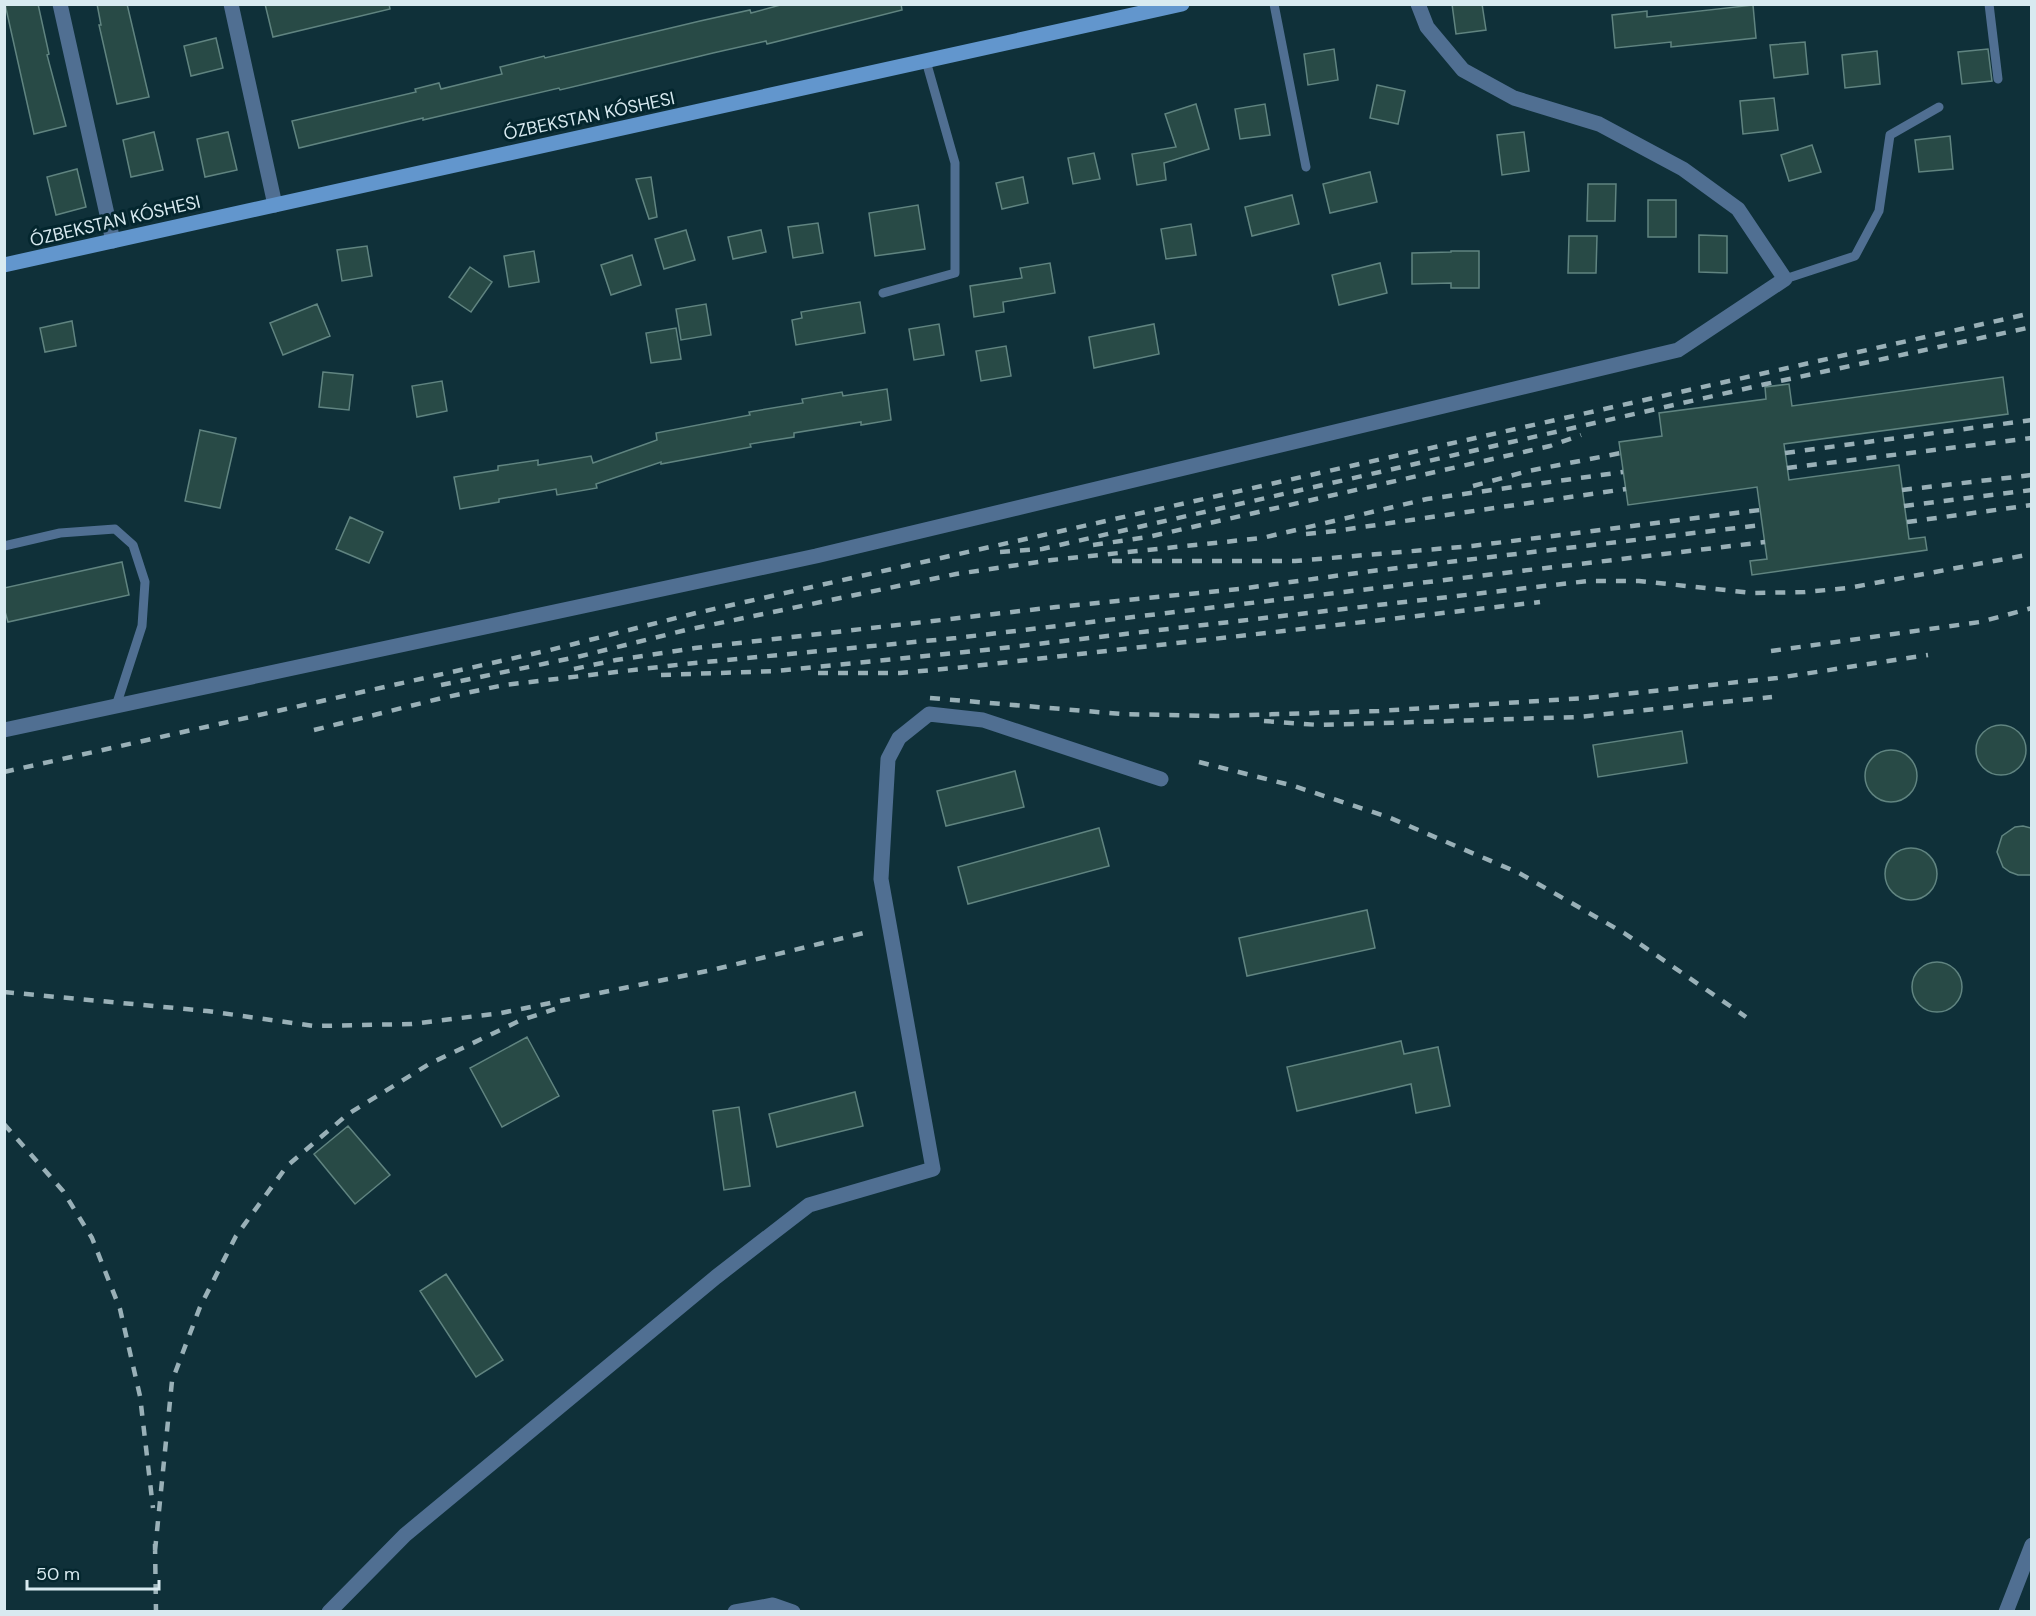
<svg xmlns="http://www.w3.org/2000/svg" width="2036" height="1616" font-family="'DM Sans',sans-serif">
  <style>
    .building { fill: #284a46; stroke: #608480; stroke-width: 1.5 }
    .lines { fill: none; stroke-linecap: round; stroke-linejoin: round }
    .lane { stroke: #506f92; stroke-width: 9 }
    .street { stroke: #506f92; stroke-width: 15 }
    .secondary { stroke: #6296cd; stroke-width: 15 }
    .rail { stroke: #99b0b7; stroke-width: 4.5; stroke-dasharray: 10 10; stroke-linecap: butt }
    .labels { text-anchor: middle; stroke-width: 6; stroke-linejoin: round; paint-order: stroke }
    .street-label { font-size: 18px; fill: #d8eaf0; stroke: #04262e }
  </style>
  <rect width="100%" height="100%" fill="#0f3039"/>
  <path class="building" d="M 5,4 L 38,4 L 49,54 L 47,55 L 66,126 L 34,134 Z
    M 97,4 L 127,4 L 149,97 L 117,104 L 99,25 L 101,25 Z
    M 265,4 L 389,4 L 390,9 L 273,37 Z
    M 784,4 L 901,4 L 902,10 L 767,44 L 766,41 L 713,53 L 610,78 L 560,90 L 559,88 L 423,120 L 423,118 L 299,148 L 292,121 L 416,92 L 415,89 L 439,83 L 441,89 L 502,74 L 500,67 L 544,56 L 545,58 L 700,21 L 750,10 L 751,13 Z
    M 1452,4 L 1482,4 L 1486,30 L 1456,34 Z
    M 1753,5 L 1756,38 L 1671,47 L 1671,42 L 1615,48 L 1612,15 L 1647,11 L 1647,17 Z
    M 216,38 L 223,68 L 191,76 L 184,46 Z
    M 1805,42 L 1808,74 L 1774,78 L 1770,45 Z
    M 1334,49 L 1338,80 L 1308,85 L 1304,54 Z
    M 1988,49 L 1992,81 L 1962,84 L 1958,52 Z
    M 1877,51 L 1880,84 L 1845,88 L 1842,55 Z
    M 1377,85 L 1405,91 L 1398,124 L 1370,118 Z
    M 1774,98 L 1778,130 L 1743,134 L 1740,101 Z
    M 1196,104 L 1209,149 L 1164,163 L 1166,180 L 1137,185 L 1132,154 L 1176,147 L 1165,114 Z
    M 1265,104 L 1270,135 L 1240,139 L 1235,109 Z
    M 154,132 L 163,170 L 131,177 L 123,140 Z
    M 228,132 L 237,170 L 205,177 L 197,139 Z
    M 1524,132 L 1529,171 L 1502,175 L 1497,135 Z
    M 1950,136 L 1953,169 L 1919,172 L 1915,140 Z
    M 1812,145 L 1821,172 L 1789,181 L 1781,155 Z
    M 1094,153 L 1100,179 L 1073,184 L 1068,158 Z
    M 77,169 L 86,207 L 56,215 L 47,177 Z
    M 1370,172 L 1377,202 L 1330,213 L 1323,184 Z
    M 651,177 L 657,217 L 649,219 L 636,179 Z
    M 1023,177 L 1028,203 L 1002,209 L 996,183 Z
    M 1588,184 L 1616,184 L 1615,221 L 1587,221 Z
    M 1292,195 L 1299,224 L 1252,236 L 1245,207 Z
    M 1648,200 L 1676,200 L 1676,237 L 1648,237 Z
    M 918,205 L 925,249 L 875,256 L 869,213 Z
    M 818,223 L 823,253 L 793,258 L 788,227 Z
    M 1191,224 L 1196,255 L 1166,259 L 1161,229 Z
    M 686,230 L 695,260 L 664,269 L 655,239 Z
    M 761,230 L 766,252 L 733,259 L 728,237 Z
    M 1699,235 L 1727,236 L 1727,273 L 1699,272 Z
    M 1569,236 L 1597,236 L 1596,273 L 1568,273 Z
    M 367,246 L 372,276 L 342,281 L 337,250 Z
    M 534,251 L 539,282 L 509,287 L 504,256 Z
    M 1451,251 L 1479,251 L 1479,288 L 1451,288 L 1451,283 L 1412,284 L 1412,253 L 1451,252 Z
    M 632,255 L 641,285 L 611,295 L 601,265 Z
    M 1050,263 L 1055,293 L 1003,302 L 1004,312 L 974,317 L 970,286 L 1022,278 L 1020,268 Z
    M 1380,263 L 1387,293 L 1339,305 L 1332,275 Z
    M 470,267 L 492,282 L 471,312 L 449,297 Z
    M 860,302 L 865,333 L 796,345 L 792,320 L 802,318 L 801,312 Z
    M 317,304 L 330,336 L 283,355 L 270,323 Z
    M 706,304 L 711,335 L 681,340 L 676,309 Z
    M 72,321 L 76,346 L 45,352 L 40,328 Z
    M 939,324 L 944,355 L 914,360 L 909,329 Z
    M 1154,324 L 1159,354 L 1094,368 L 1089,337 Z
    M 676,328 L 681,359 L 651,363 L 646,333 Z
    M 1006,346 L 1011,376 L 981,381 L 976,351 Z
    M 323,372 L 353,375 L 349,410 L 319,407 Z
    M 2003,377 L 2008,414 L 1784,444 L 1789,480 L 1899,465 L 1909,539 L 1925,537 L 1927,550 L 1752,575 L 1750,561 L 1767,559 L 1757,487 L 1628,505 L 1619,442 L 1662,436 L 1659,413 L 1766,399 L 1765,387 L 1789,384 L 1792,406 Z
    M 442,381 L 447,411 L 417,417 L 412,386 Z
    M 887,389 L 891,420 L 861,425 L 861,422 L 794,433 L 794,437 L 750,444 L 751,447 L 661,464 L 661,462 L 596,484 L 597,488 L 557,495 L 556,489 L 499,499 L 499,502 L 460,509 L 454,477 L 498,470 L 498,466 L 538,460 L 538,465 L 591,456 L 593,463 L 657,440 L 656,433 L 750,415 L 749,412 L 803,403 L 802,399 L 842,392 L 843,396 Z
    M 200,430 L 236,438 L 220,508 L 185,501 Z
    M 350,517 L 383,532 L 369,563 L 336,549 Z
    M 122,562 L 129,595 L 8,622 L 4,608 L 4,588 Z
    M1976 750a25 25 0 1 1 50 0a25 25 0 1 1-50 0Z
    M 1682,731 L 1687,763 L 1598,777 L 1593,745 Z
    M1865 776a26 26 0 1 1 52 0a26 26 0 1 1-52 0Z
    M 1015,771 L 1024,807 L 946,826 L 937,791 Z
    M 2023,826 L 2031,828 L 2031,875 L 2018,875 L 2010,872 L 2003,867 L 1997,852 L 2002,836 L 2015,827 Z
    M 1099,828 L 1109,866 L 968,904 L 958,867 Z
    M1885 874a26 26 0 1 1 52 0a26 26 0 1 1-52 0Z
    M 1367,910 L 1375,948 L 1247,976 L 1239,938 Z
    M1912 987a25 25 0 1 1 50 0a25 25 0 1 1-50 0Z
    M 527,1037 L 559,1096 L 502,1127 L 470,1068 Z
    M 1401,1041 L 1404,1054 L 1438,1047 L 1450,1106 L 1416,1113 L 1411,1084 L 1297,1111 L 1287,1067 Z
    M 855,1092 L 863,1126 L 777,1147 L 769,1114 Z
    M 739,1107 L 750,1186 L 724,1190 L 713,1111 Z
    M 348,1126 L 390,1175 L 355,1204 L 314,1154 Z
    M 446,1274 L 503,1360 L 476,1377 L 420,1291 Z"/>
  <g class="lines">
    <path class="lane" d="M 1274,4 L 1306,167
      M 1989,4 L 1998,79
      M 1785,279 L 1855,256 L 1879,211 L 1890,135 L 1939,107
      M 883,293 L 955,273 L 955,163 L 926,61
      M 4,546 L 60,533 L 115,529 L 133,545 L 145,582 L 142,626 L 116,706"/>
    <path class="street" d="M 60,4 L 113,241
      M 231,4 L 275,205
      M 4,730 L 816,556 L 1678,350 L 1785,279 L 1738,209 L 1683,169 L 1599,124 L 1514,98 L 1463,70 L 1427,27 L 1418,4
      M 329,1612 L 405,1535 L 716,1277 L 809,1205 L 933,1169 L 881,879 L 888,759 L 899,738 L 929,714 L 983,720 L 1161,779
      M 735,1612 L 773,1605 L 793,1612
      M 2006,1612 L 2032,1545"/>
    <path class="secondary" d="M 4,265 L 1182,4"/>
    <path class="rail" d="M 1785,453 L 2032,420
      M 1787,468 L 2032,438
      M 1473,486 L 1528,471 L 1621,453
      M 1902,490 L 2032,475
      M 1904,506 L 2032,490
      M 1907,522 L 2032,505
      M 1306,534 L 1335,531 L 1626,489
      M 1093,545 L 1148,537 L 1550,446 L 1581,435
      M 1000,552 L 1042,549 L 1766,384 L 2032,327
      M 1112,561 L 1295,561 L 1472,546 L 1760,510
      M 1771,651 L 1980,622 L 2032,608
      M 574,669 L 616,660 L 695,648 L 1056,607 L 1239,589 L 1372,571 L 1762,525
      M 818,673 L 900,673 L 965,667 L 1540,602
      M 661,675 L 777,671 L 976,651 L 1588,581 L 1639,581 L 1753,593 L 1805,592 L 1848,588 L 2032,554
      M 441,685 L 577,657 L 686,630 L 956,574 L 1052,560 L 1262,538 L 1427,499 L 1623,472
      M 930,698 L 1121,714 L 1217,716 L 1379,711 L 1586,698 L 1777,678 L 1928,655
      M 1264,721 L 1319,725 L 1578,717 L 1772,697
      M 314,730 L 442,698 L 504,685 L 685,664 L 956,638 L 1765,542
      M 1199,762 L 1294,786 L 1388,817 L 1519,873 L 1624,933 L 1746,1017
      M 4,772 L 550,650 L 696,613 L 2032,313
      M 4,992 L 207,1011 L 314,1026 L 412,1024 L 501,1013 L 712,970 L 872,931
      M 4,1124 L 63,1191 L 92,1238 L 120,1309 L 140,1396 L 153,1508
      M 155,1544 L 156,1612
      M 155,1551 L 172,1381 L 200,1307 L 236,1236 L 287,1166 L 348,1114 L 429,1064 L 519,1021 L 555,1009"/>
  </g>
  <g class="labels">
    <g class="street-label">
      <text transform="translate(589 116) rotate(-12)" y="6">ÓZBEKSTAN KÓSHESI</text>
      <text transform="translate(115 221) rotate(-13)" y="6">ÓZBEKSTAN KÓSHESI</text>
    </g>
  </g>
  <rect width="2036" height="1616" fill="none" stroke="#d8eaf0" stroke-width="12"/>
  <path d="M27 1580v9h132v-9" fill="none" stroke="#d8eaf0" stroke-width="3"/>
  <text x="36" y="1580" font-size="18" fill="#d8eaf0" stroke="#04262e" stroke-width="4.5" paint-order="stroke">50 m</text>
</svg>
